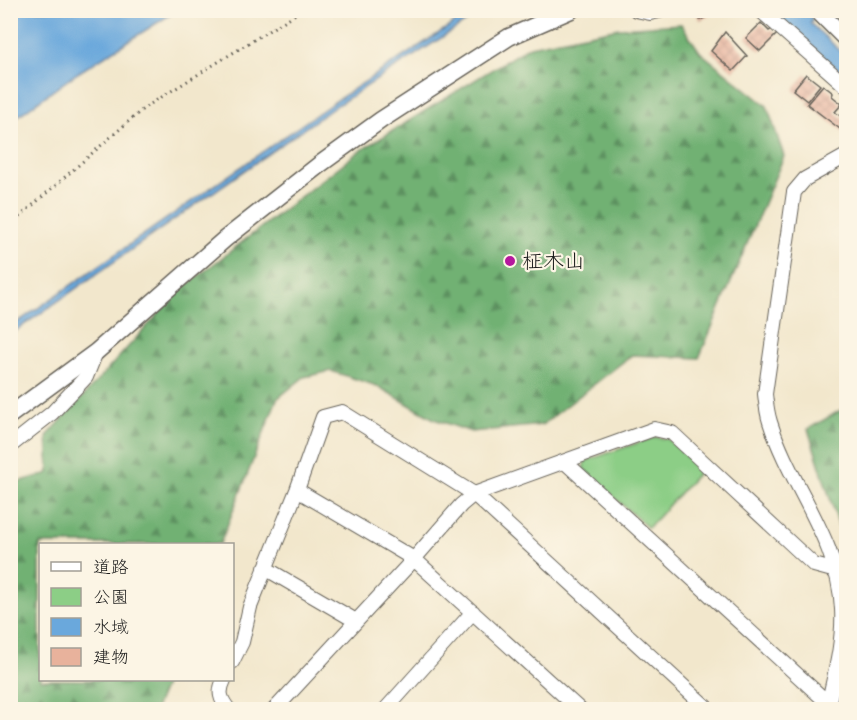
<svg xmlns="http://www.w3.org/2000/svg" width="857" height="720" font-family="'Indie Flower','Klee One',sans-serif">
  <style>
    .forest { fill: url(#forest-firs); stroke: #466648; stroke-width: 1.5 }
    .park { fill: #8cce86; stroke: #547551; stroke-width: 1.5 }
    .water { fill: #6aa8dc; stroke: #43627c; stroke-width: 1.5 }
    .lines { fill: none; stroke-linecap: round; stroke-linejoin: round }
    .stream { stroke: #6aa8dc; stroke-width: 5 }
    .building { fill: url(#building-cross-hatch) }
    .minor-casing { stroke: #67635a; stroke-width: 16 }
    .tertiary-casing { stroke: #67635a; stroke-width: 19 }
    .path { stroke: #67635a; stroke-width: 3; stroke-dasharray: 1.5 4.5; stroke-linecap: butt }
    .minor { stroke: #fff; stroke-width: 14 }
    .tertiary { stroke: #fff; stroke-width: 16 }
    .poi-dot { fill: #b5179e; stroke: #fcf5e5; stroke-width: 2 }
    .labels { text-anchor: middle; stroke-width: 4.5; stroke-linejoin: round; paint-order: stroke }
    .poi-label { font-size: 21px; fill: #1c1c1c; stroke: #fcf5e5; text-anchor: start }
  </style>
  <defs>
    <pattern id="forest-firs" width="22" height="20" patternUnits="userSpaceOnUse" patternTransform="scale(1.5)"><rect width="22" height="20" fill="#71b173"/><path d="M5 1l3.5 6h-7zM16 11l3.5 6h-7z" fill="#5c8f5e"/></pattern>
    <pattern id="building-cross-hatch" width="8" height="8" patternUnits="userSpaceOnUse" patternTransform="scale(1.5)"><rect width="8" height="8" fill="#e8b29c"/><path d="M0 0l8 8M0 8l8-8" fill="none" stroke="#c69886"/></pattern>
  </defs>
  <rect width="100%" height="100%" fill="#fcf5e5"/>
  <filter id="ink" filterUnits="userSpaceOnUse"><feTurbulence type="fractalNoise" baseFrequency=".0167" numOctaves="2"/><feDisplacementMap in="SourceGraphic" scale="12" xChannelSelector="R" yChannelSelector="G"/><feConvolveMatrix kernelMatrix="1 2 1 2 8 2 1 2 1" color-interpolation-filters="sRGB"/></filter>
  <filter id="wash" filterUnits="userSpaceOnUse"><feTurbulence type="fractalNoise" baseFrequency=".008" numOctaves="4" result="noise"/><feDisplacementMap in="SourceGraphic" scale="24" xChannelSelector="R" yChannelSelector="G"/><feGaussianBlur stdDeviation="1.35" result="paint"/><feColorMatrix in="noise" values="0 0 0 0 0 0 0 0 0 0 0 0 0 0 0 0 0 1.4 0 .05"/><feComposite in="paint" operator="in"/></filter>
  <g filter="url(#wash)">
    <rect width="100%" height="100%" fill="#f2e7cc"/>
    <path class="forest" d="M 681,24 L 700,52 L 767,106 L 784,156 L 699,358 L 632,355 L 542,425 L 471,432 L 434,419 L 377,386 L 331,371 L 304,377 L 277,399 L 220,544 L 40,544 L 40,680 L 167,680 L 155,709 L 11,709 L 11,484 L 49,473 L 47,436 L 179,291 L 358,152 L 530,46 L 619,28 Z
      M 841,410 L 846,414 L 846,539 L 840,530 L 808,429 Z"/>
    <path class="park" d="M 655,437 L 668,439 L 701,470 L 648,528 L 583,469 L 585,461 Z"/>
    <path class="water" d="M 11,10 L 176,10 L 176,11 L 76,74 L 11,121 Z
      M 474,10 L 483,11 L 339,104 L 11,334 L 11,327 L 337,100 Z
      M 769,11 L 798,11 L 797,12 L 799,14 L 802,11 L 807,15 L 808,14 L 813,19 L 810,23 L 846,56 L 846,76 Z"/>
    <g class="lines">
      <path class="stream" d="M 835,10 L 846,21"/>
    </g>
    <g id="blocks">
      <path class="building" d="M 699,10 L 706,10 L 709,16 L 700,20 L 696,12 Z
        M 761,23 L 769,31 L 772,29 L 777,34 L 760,51 L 746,38 Z
        M 725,32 L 747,56 L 733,71 L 711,51 Z
        M 806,74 L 820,85 L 807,101 L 793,90 Z
        M 823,85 L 833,93 L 832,96 L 842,104 L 835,112 L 843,118 L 846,114 L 846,129 L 844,132 L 807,104 Z"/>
    </g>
  </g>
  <g filter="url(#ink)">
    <use href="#blocks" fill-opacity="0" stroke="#67635a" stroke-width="1.5"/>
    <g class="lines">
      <g class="minor-casing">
        <path id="minor" d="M 636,10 L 650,13 L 663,10
          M 760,10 L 846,86
          M 10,446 L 52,413 L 86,377 L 96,352
          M 565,462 L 829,704
          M 297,490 L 414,559 L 580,710
          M 265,568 L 356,621
          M 232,662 L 242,642 L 250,607 L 297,490 L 323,417 L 342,412 L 474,494 L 709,710
          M 224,680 C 218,692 220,699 229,710
          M 274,710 L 414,559 L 461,505 L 474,494 L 654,429 L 672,433 L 814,565 L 836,571
          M 385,710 L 473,612
          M 827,710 C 834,677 844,643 842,609 C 839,540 790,486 770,422 C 767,413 766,403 765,394 L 794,192 L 805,179 L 846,156"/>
      </g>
      <g class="tertiary-casing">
        <path id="tertiary" d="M 817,10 L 846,39
          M 10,415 L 96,352 L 225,239 L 319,165 L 381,120 L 509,37 L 571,10"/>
      </g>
      <path class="path" d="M 10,225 L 144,108 L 302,10"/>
      <use href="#minor" class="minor"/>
      <use href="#tertiary" class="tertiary"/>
    </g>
  </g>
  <circle class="poi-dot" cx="510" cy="261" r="6"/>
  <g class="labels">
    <g class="poi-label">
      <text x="522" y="268">柾木山</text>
    </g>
  </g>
  <rect width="857" height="720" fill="none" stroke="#fcf5e5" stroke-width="36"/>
  <rect x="39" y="543" width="195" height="138" fill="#fcf5e5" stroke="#a29e95" stroke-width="1.5"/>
  <rect x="51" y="562" width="30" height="9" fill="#ffffff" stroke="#a29e95" stroke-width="1.5"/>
  <text x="93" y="573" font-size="18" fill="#1c1c1c">道路</text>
  <rect x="51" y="588" width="30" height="18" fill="#8cce86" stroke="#a29e95" stroke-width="1.5"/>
  <text x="93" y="603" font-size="18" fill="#1c1c1c">公園</text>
  <rect x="51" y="618" width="30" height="18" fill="#6aa8dc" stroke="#a29e95" stroke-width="1.5"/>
  <text x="93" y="633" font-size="18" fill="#1c1c1c">水域</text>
  <rect x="51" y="648" width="30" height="18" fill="#e8b29c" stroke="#a29e95" stroke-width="1.5"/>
  <text x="93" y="663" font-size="18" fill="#1c1c1c">建物</text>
</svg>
